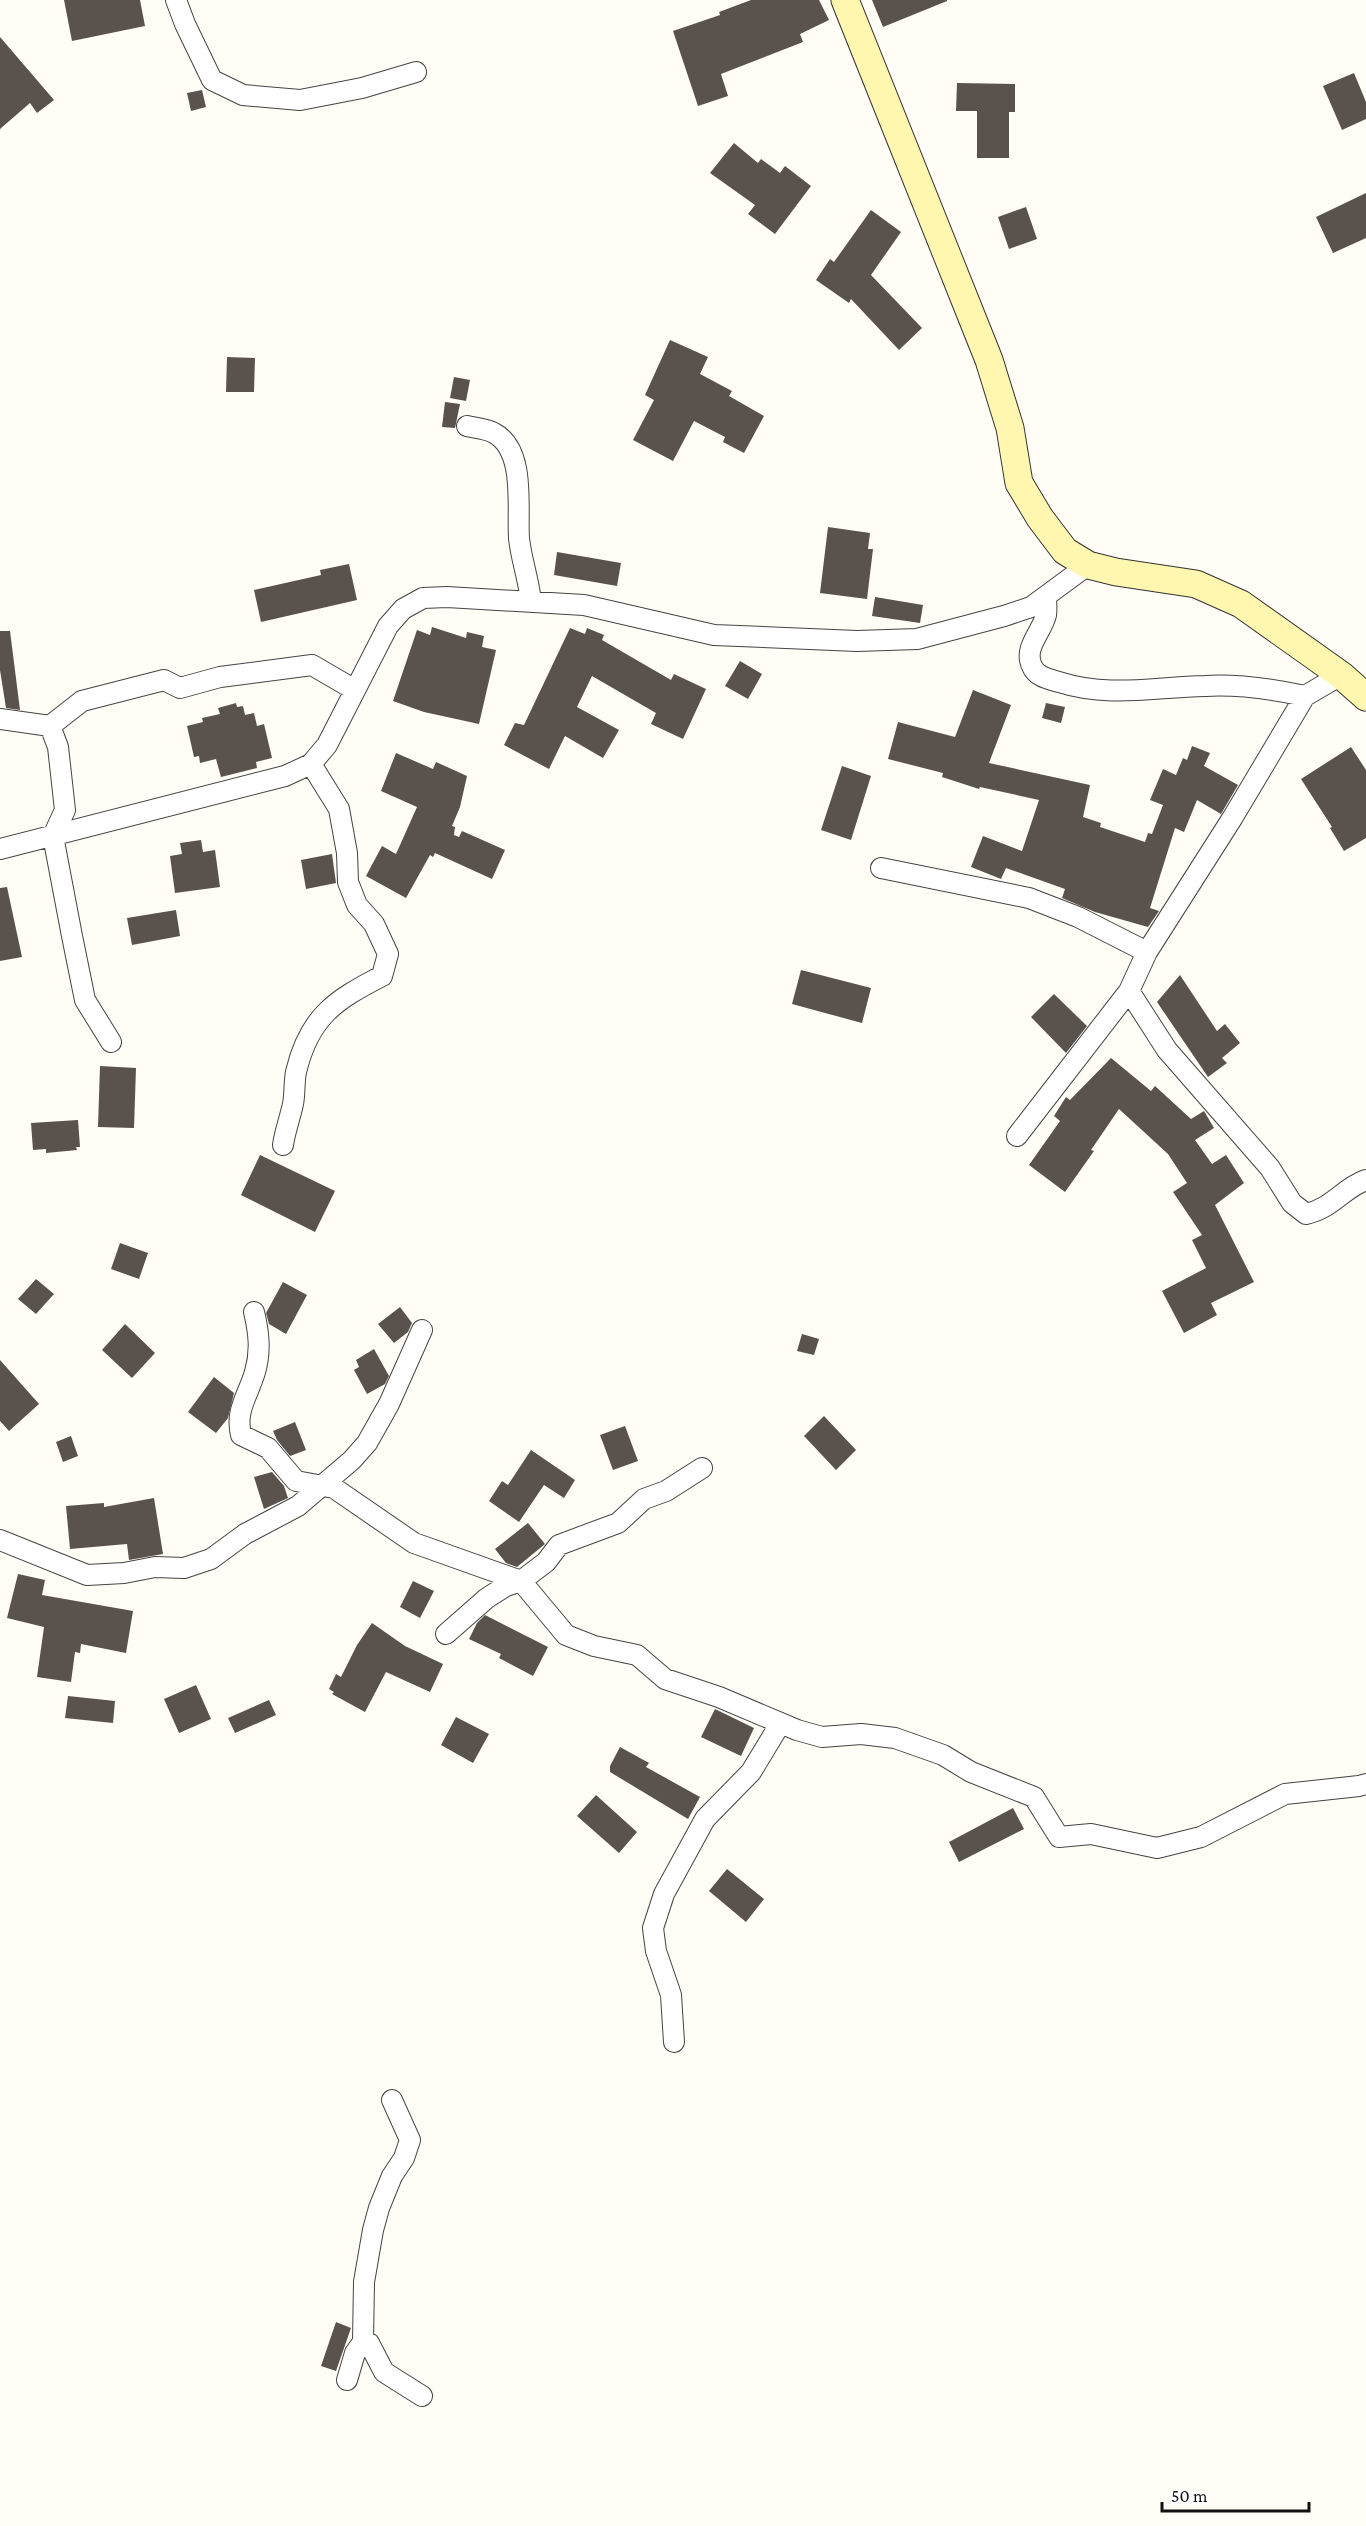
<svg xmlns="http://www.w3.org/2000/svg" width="1366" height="2526" font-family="'Crimson Pro',serif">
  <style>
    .building { fill: #5a524d }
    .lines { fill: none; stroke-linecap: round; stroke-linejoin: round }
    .street-casing { stroke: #444; stroke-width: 22 }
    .secondary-casing { stroke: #333; stroke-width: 29 }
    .street { stroke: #fff; stroke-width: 20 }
    .secondary { stroke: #fff6b0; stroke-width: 27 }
  </style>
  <rect width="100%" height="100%" fill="#fffdf5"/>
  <path class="building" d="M 64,0 L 140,0 L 145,26 L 72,41 Z
    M 751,0 L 819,0 L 829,20 L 800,34 L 803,42 L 721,74 L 728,96 L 698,106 L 673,31 L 720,15 L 719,12 Z
    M 872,0 L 947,0 L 947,1 L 883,27 Z
    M 0,37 L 54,100 L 37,113 L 30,103 L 0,129 Z
    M 1354,73 L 1366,102 L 1366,119 L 1342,130 L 1323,86 Z
    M 957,83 L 1015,84 L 1015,112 L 1009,112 L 1009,158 L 977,158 L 977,111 L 956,111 Z
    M 202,90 L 206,107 L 191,111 L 187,93 Z
    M 734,143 L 758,163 L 761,159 L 780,173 L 785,166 L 811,186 L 775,234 L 748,214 L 755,205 L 710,173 Z
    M 1366,193 L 1366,238 L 1333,253 L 1316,217 Z
    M 1026,207 L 1037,239 L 1009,249 L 998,217 Z
    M 871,210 L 901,232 L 871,275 L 922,328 L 899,350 L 851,299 L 849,303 L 816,280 L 830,259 L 834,262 Z
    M 670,340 L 708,357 L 700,374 L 732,391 L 729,396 L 764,416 L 744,453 L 723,442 L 725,437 L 694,421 L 673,461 L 633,440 L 654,400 L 645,395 Z
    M 227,357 L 255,358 L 254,392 L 226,392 Z
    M 454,377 L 470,380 L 466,401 L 450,398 Z
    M 445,402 L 460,404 L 455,428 L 442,427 Z
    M 828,527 L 870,533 L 868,549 L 873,549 L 867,599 L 820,593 Z
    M 557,552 L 621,563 L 617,586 L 554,575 Z
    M 349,564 L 357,600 L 261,622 L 254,590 L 321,575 L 320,570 Z
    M 875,597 L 923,605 L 920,623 L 872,616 Z
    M 432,627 L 466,638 L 467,632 L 484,636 L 482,647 L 496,650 L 479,724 L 424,712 L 393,701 L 417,630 L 430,635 Z
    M 570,628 L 585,634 L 587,628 L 604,635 L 602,640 L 671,680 L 674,674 L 706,689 L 683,739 L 651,724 L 656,713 L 592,676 L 577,707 L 619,730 L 603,758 L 565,736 L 549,769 L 504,745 L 515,723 L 524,725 Z
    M 0,631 L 10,631 L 20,710 L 6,708 L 0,670 Z
    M 740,661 L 762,674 L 748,699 L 725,686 Z
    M 973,690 L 1011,705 L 989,763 L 1090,785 L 1083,817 L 1101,823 L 1100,827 L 1145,842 L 1148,833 L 1152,834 L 1163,805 L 1150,800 L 1163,769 L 1176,775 L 1183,758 L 1187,760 L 1192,746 L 1210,753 L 1204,766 L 1238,785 L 1221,814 L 1197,800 L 1184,832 L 1175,828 L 1150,908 L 1159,911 L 1148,927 L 1095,912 L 1062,898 L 1065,889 L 1006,868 L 1001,879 L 971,867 L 983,836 L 1022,851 L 1039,800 L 980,787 L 979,789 L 942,777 L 943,773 L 888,759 L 898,722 L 955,737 Z
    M 236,703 L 237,707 L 243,706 L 245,715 L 254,713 L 257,726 L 264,724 L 272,758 L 256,762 L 257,768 L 221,777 L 216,759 L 200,763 L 199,756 L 194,757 L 187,726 L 203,722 L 202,718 L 220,714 L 218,708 Z
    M 1046,703 L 1065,707 L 1061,723 L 1042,718 Z
    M 1351,747 L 1366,770 L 1366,838 L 1344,851 L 1330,828 L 1332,827 L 1301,779 Z
    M 396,753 L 433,769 L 436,762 L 467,776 L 460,807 L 452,826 L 455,827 L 454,835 L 459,837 L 462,831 L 505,850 L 492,879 L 435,853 L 433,857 L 430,855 L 406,898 L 366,876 L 382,846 L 396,854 L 417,807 L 381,791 Z
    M 842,766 L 871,776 L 851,840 L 821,830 Z
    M 201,840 L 203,852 L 215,850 L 220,887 L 175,893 L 170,856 L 182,854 L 180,843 Z
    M 332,854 L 336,883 L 306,889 L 301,860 Z
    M 7,887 L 22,957 L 0,961 L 0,888 Z
    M 176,910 L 180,936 L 132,945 L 127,918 Z
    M 801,970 L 871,988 L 862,1023 L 792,1004 Z
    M 1180,975 L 1217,1031 L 1225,1024 L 1240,1043 L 1222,1058 L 1227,1063 L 1208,1077 L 1157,1002 Z
    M 1054,994 L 1087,1026 L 1066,1053 L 1031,1017 Z
    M 1111,1058 L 1151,1091 L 1155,1086 L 1191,1119 L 1204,1111 L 1214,1128 L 1195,1140 L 1212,1164 L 1226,1155 L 1244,1183 L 1215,1205 L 1254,1282 L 1211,1303 L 1217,1315 L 1184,1333 L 1162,1291 L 1206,1268 L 1192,1240 L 1202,1235 L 1173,1192 L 1187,1183 L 1168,1154 L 1119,1109 L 1091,1150 L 1094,1151 L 1065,1192 L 1029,1165 L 1060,1121 L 1054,1116 L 1066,1097 L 1070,1100 Z
    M 100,1066 L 136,1068 L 134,1128 L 98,1127 Z
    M 78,1120 L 80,1147 L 76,1147 L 77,1150 L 46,1153 L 46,1149 L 33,1150 L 31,1123 Z
    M 260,1155 L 335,1191 L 315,1232 L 241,1195 Z
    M 120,1243 L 148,1253 L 139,1279 L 111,1269 Z
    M 36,1279 L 54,1294 L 36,1314 L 18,1299 Z
    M 283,1282 L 307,1295 L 286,1334 L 269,1324 L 266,1313 Z
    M 400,1307 L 412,1323 L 408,1332 L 394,1343 L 378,1324 Z
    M 125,1324 L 155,1353 L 132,1378 L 102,1350 Z
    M 802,1334 L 819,1339 L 814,1355 L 797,1351 Z
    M 374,1349 L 389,1376 L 385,1384 L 367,1394 L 354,1370 L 359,1367 L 356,1360 Z
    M 0,1360 L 39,1404 L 9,1431 L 0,1421 Z
    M 214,1377 L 234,1393 L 228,1418 L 216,1433 L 188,1412 Z
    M 824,1416 L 856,1450 L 836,1470 L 804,1436 Z
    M 295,1422 L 306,1450 L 290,1456 L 277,1440 L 273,1431 Z
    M 625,1426 L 638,1461 L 613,1470 L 600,1435 Z
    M 71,1436 L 78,1456 L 63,1462 L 56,1442 Z
    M 531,1450 L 575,1480 L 564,1498 L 544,1485 L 519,1522 L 489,1501 L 502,1481 L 508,1485 Z
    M 272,1472 L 284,1486 L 288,1498 L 264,1509 L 254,1477 Z
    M 154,1498 L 163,1554 L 129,1560 L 127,1544 L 70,1549 L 66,1506 L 104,1503 L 104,1507 Z
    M 528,1523 L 545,1544 L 517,1567 L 506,1563 L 495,1549 Z
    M 18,1574 L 45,1580 L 42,1595 L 133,1611 L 126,1653 L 81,1644 L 80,1653 L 75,1652 L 71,1682 L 37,1677 L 44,1627 L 7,1618 Z
    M 413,1581 L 434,1591 L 420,1618 L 400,1607 Z
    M 485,1615 L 548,1647 L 533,1676 L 499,1658 L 501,1654 L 469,1639 L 477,1623 Z
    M 372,1623 L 405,1646 L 443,1664 L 430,1692 L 386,1672 L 365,1712 L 332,1694 L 334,1692 L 329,1689 L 336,1674 L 341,1677 L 357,1645 Z
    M 196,1685 L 211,1719 L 179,1733 L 164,1699 Z
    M 68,1696 L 115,1701 L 113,1723 L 65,1718 Z
    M 269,1700 L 276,1715 L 235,1733 L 228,1718 Z
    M 715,1709 L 754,1728 L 741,1756 L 701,1737 Z
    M 456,1717 L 489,1734 L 473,1763 L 441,1745 Z
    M 620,1747 L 649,1763 L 646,1767 L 700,1797 L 688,1819 L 610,1772 L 610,1766 Z
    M 596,1795 L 637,1832 L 619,1853 L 577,1816 Z
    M 1013,1808 L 1024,1829 L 959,1862 L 949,1842 Z
    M 727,1869 L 764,1899 L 746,1922 L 709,1891 Z
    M 336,2322 L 351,2328 L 336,2371 L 321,2366 Z"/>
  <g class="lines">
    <g class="street-casing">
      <path id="street" d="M 176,0 L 185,24 L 212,80 L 243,95 L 300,100 L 362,88 L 416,72
        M 467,426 C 475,428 487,429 494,433 C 526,450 517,507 519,538 C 521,559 529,580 531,602
        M 1046,596 C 1046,602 1047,609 1046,615 C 1042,632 1023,648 1032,666 C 1036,677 1049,679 1059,682 C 1109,698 1153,687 1205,686 C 1239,684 1272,689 1305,696
        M 0,719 L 50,726 L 58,747 L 65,810 L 53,836 L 72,936 L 85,1000 L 111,1042
        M 50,726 L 82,701 L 164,680 L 180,688 L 220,677 L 312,665 L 355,690
        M 0,849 L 285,776 L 311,764 L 327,745 L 388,626 L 403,609 L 423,598 L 447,597 L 584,605 L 714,635 L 857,641 L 917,639 L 1004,616 L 1031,607 L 1088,565
        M 881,868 L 1029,898 L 1078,917 L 1147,952
        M 1129,991 L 1167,1050 L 1270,1168 L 1292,1203 L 1306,1214 C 1333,1208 1343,1188 1366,1180
        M 1017,1136 L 1129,991 L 1147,952 L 1233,817 L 1305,696 L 1341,675
        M 283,1145 C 285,1131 290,1118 293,1104 C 295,1094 294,1082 296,1072 C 309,1017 335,1000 382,976 L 388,954 L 374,924 L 357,905 L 348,882 L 347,853 L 339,809 L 311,764
        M 254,1312 C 259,1333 261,1351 255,1372 C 248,1396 235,1410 241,1435 L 268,1448 L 296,1481 L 334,1488 L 414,1543 L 521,1581 L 566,1635 L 594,1646 L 637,1655 L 665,1679 L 719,1697 L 797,1730 L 822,1737 L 861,1734 L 895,1738 L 943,1755 L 971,1772 L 1034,1797 L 1059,1837 L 1091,1834 L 1157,1848 L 1201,1837 L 1285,1794 L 1359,1786 L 1366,1784
        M 0,1540 L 87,1575 L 124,1573 L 155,1567 L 184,1568 L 211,1559 L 245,1534 L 298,1506 L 352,1460 L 367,1443 L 389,1404 L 422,1330
        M 446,1634 L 487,1598 L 506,1586 L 521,1581 L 546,1562 L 559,1545 L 618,1523 L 644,1499 L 666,1491 L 702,1468
        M 674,2042 L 671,1995 L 656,1951 L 653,1928 L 664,1894 L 705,1819 L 751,1772 L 780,1724
        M 363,2342 L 369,2343 L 384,2372 L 422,2396
        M 347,2380 L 355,2353 L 363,2342 L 364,2282 L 373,2230 L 379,2208 L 392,2176 L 404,2158 L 410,2140 L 392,2100"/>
    </g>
    <g class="secondary-casing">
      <path id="secondary" d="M 845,0 L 989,360 L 1010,428 L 1019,483 L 1040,518 L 1065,551 L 1088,565 L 1116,572 L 1196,584 L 1241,604 L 1341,675 L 1366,697"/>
    </g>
    <use href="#street" class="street"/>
    <use href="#secondary" class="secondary"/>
  </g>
  <path d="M1162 2502v9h147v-9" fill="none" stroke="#111111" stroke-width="3"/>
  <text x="1171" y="2502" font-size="18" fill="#111111" stroke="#ffffff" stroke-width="4.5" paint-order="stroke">50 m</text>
</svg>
